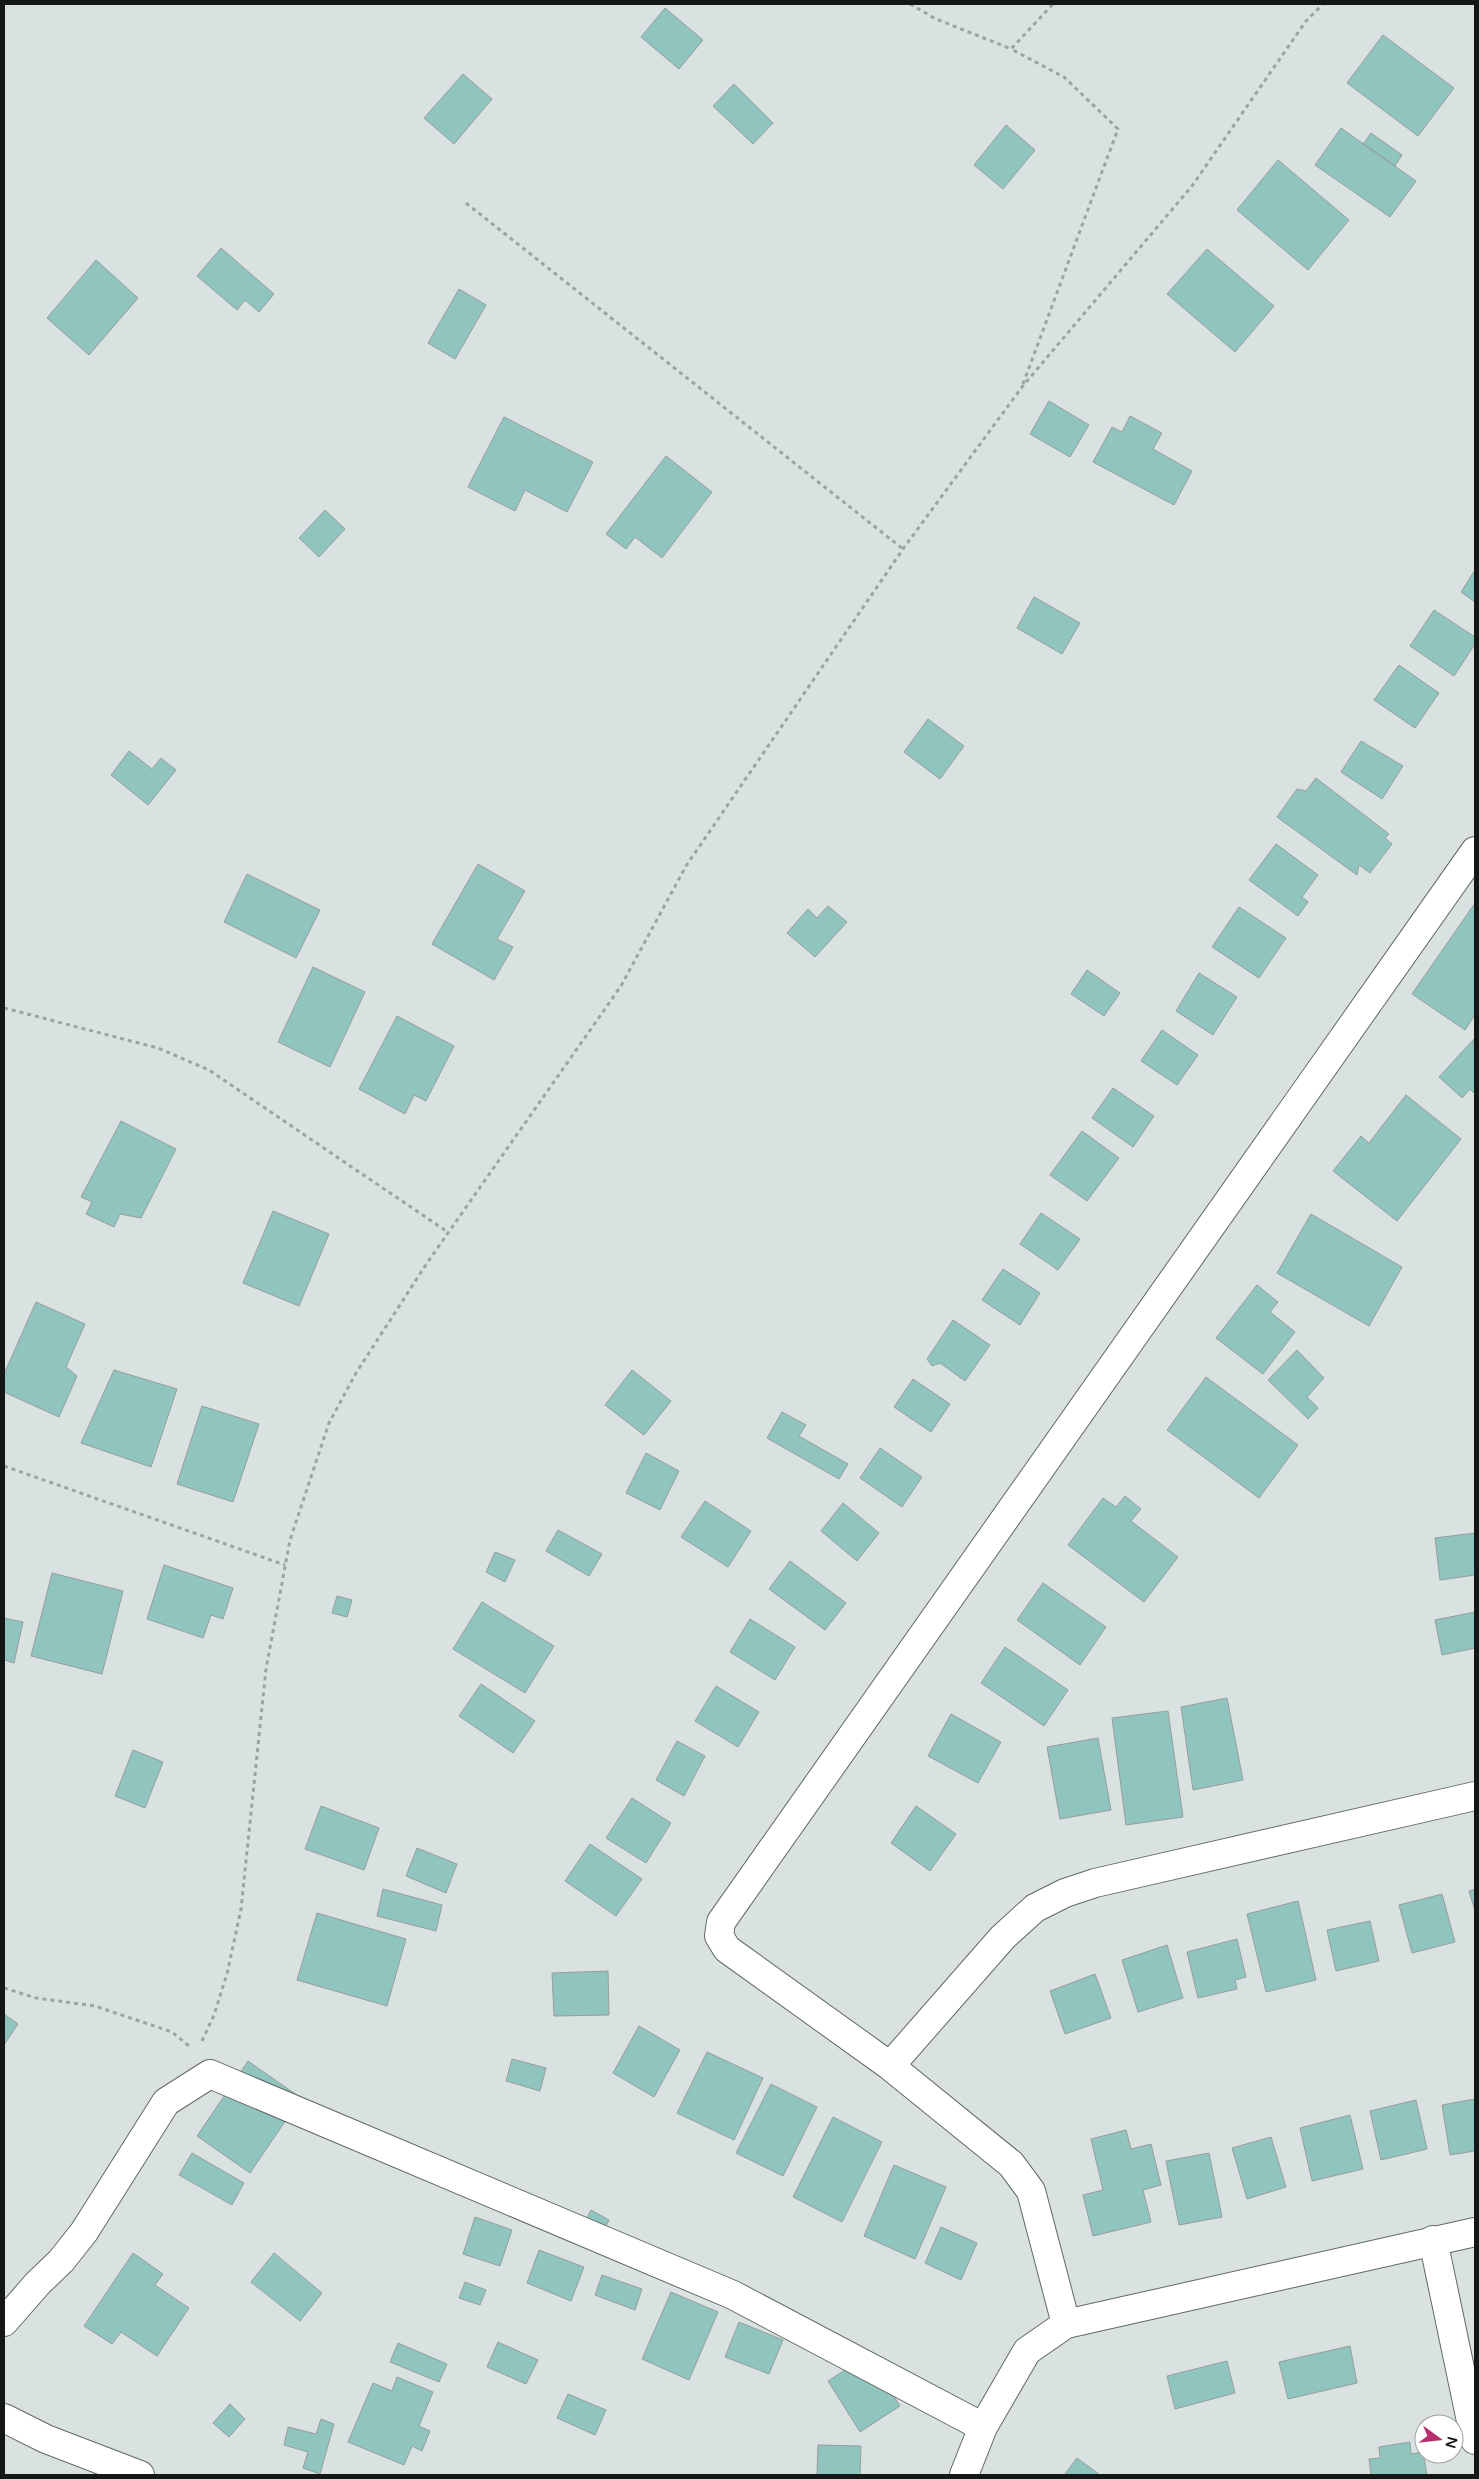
<svg xmlns="http://www.w3.org/2000/svg" width="1479" height="2479" font-family="'Varela Round',sans-serif">
  <style>
    .building { fill: #90c4bf; stroke: #969e9d }
    .lines { fill: none; stroke-linecap: round; stroke-linejoin: round }
    .street-casing { stroke: #616868; stroke-width: 30 }
    .path { stroke: #9ca3a2; stroke-width: 3; stroke-dasharray: 4 4; stroke-linecap: butt }
    .street { stroke: #fff; stroke-width: 28 }
  </style>
  <rect width="100%" height="100%" fill="#d9e2e1"/>
  <path class="building" d="M 665,8 L 703,40 L 679,69 L 641,37 Z
    M 1383,35 L 1454,88 L 1418,136 L 1347,83 Z
    M 463,74 L 492,99 L 454,144 L 424,118 Z
    M 734,84 L 773,123 L 753,144 L 713,106 Z
    M 1006,125 L 1035,150 L 1003,189 L 974,165 Z
    M 1341,128 L 1416,181 L 1390,217 L 1315,165 Z
    M 1371,133 L 1402,155 L 1395,166 L 1363,144 Z
    M 1278,160 L 1349,220 L 1308,270 L 1237,210 Z
    M 221,248 L 274,294 L 259,312 L 245,300 L 237,310 L 197,276 Z
    M 1207,249 L 1274,306 L 1235,352 L 1167,294 Z
    M 96,260 L 138,298 L 89,355 L 47,318 Z
    M 459,289 L 486,305 L 455,359 L 428,343 Z
    M 1049,401 L 1089,425 L 1070,457 L 1030,434 Z
    M 1130,416 L 1162,433 L 1153,449 L 1192,471 L 1174,505 L 1093,462 L 1112,427 L 1122,432 Z
    M 504,417 L 593,462 L 567,512 L 525,490 L 515,511 L 468,487 Z
    M 666,456 L 712,492 L 662,558 L 635,537 L 626,549 L 606,534 Z
    M 325,510 L 345,529 L 319,557 L 299,538 Z
    M 1475,570 L 1475,602 L 1461,592 Z
    M 1034,597 L 1080,623 L 1062,654 L 1017,628 Z
    M 1434,610 L 1475,637 L 1475,644 L 1454,676 L 1410,646 Z
    M 1399,665 L 1439,693 L 1415,728 L 1374,700 Z
    M 928,719 L 964,746 L 940,779 L 904,752 Z
    M 1361,741 L 1403,766 L 1382,799 L 1341,772 Z
    M 129,751 L 152,769 L 161,758 L 176,770 L 148,805 L 111,775 Z
    M 1316,778 L 1389,834 L 1385,838 L 1392,844 L 1370,873 L 1359,865 L 1357,875 L 1277,817 L 1297,789 L 1306,791 Z
    M 1276,844 L 1318,875 L 1302,897 L 1308,902 L 1298,916 L 1249,880 Z
    M 478,864 L 525,891 L 497,939 L 513,947 L 494,980 L 432,944 Z
    M 247,874 L 320,910 L 296,958 L 224,922 Z
    M 1475,903 L 1475,1015 L 1465,1030 L 1412,994 Z
    M 828,906 L 847,922 L 815,957 L 787,933 L 808,909 L 817,918 Z
    M 1239,907 L 1286,938 L 1259,978 L 1212,947 Z
    M 313,967 L 365,992 L 330,1067 L 278,1042 Z
    M 1087,970 L 1120,993 L 1104,1016 L 1071,994 Z
    M 1199,973 L 1237,997 L 1213,1035 L 1176,1011 Z
    M 397,1016 L 454,1046 L 426,1101 L 414,1095 L 405,1114 L 359,1089 Z
    M 1162,1030 L 1198,1055 L 1177,1085 L 1141,1061 Z
    M 1474,1039 L 1475,1094 L 1470,1089 L 1462,1098 L 1439,1077 Z
    M 1113,1088 L 1154,1116 L 1133,1147 L 1092,1118 Z
    M 1406,1095 L 1461,1139 L 1397,1221 L 1333,1171 L 1361,1136 L 1369,1143 Z
    M 121,1121 L 176,1149 L 141,1218 L 120,1214 L 114,1227 L 86,1214 L 92,1202 L 81,1197 Z
    M 1082,1131 L 1119,1158 L 1087,1201 L 1050,1175 Z
    M 273,1211 L 329,1234 L 299,1306 L 243,1283 Z
    M 1041,1213 L 1080,1239 L 1058,1270 L 1020,1244 Z
    M 1311,1214 L 1402,1267 L 1369,1326 L 1277,1273 Z
    M 1003,1269 L 1040,1293 L 1020,1325 L 982,1300 Z
    M 1257,1285 L 1278,1302 L 1270,1312 L 1295,1332 L 1263,1374 L 1216,1338 Z
    M 36,1302 L 85,1324 L 66,1367 L 77,1376 L 59,1417 L 4,1392 L 4,1374 Z
    M 953,1320 L 990,1345 L 965,1381 L 940,1363 L 932,1366 L 927,1359 Z
    M 1297,1350 L 1324,1378 L 1307,1397 L 1318,1408 L 1308,1419 L 1268,1380 Z
    M 114,1370 L 177,1389 L 151,1467 L 81,1443 Z
    M 632,1370 L 671,1401 L 644,1435 L 605,1405 Z
    M 1206,1377 L 1298,1445 L 1259,1498 L 1167,1430 Z
    M 913,1379 L 950,1404 L 931,1432 L 894,1407 Z
    M 202,1406 L 259,1424 L 233,1502 L 177,1484 Z
    M 782,1412 L 806,1425 L 799,1436 L 848,1464 L 839,1479 L 767,1438 Z
    M 880,1448 L 922,1477 L 902,1507 L 860,1478 Z
    M 646,1453 L 679,1471 L 660,1510 L 626,1493 Z
    M 1125,1496 L 1141,1509 L 1131,1521 L 1178,1557 L 1144,1602 L 1068,1545 L 1103,1498 L 1116,1507 Z
    M 705,1501 L 751,1531 L 728,1567 L 681,1537 Z
    M 843,1503 L 879,1533 L 857,1561 L 821,1531 Z
    M 558,1530 L 602,1554 L 589,1576 L 546,1551 Z
    M 1475,1533 L 1475,1575 L 1440,1580 L 1435,1538 Z
    M 495,1552 L 515,1560 L 505,1582 L 486,1572 Z
    M 790,1561 L 846,1603 L 825,1630 L 769,1589 Z
    M 164,1565 L 233,1588 L 223,1619 L 211,1615 L 203,1638 L 147,1619 Z
    M 52,1573 L 123,1591 L 102,1674 L 31,1656 Z
    M 1043,1583 L 1106,1627 L 1080,1665 L 1017,1620 Z
    M 337,1596 L 352,1600 L 347,1617 L 332,1613 Z
    M 482,1602 L 554,1646 L 525,1693 L 453,1649 Z
    M 1475,1612 L 1475,1648 L 1442,1655 L 1435,1620 Z
    M 4,1618 L 23,1622 L 14,1663 L 4,1660 Z
    M 750,1619 L 795,1647 L 775,1680 L 730,1652 Z
    M 1005,1647 L 1068,1690 L 1044,1726 L 981,1683 Z
    M 481,1684 L 535,1721 L 513,1753 L 459,1716 Z
    M 716,1686 L 759,1712 L 738,1747 L 695,1721 Z
    M 1227,1698 L 1243,1780 L 1193,1790 L 1181,1707 Z
    M 1168,1711 L 1183,1817 L 1126,1825 L 1112,1718 Z
    M 951,1714 L 1001,1742 L 978,1783 L 928,1756 Z
    M 1098,1738 L 1111,1810 L 1060,1819 L 1047,1747 Z
    M 677,1741 L 705,1756 L 684,1796 L 656,1780 Z
    M 133,1750 L 163,1762 L 145,1808 L 115,1796 Z
    M 632,1798 L 671,1823 L 646,1863 L 606,1838 Z
    M 321,1806 L 379,1828 L 364,1870 L 305,1849 Z
    M 916,1806 L 956,1834 L 930,1871 L 891,1843 Z
    M 590,1844 L 642,1879 L 616,1916 L 565,1881 Z
    M 417,1848 L 457,1864 L 446,1893 L 406,1876 Z
    M 383,1889 L 442,1905 L 436,1931 L 377,1916 Z
    M 1475,1889 L 1475,1911 L 1469,1891 Z
    M 1442,1894 L 1455,1942 L 1412,1953 L 1399,1905 Z
    M 1298,1901 L 1316,1980 L 1266,1992 L 1247,1914 Z
    M 317,1913 L 406,1939 L 387,2006 L 297,1980 Z
    M 1370,1921 L 1379,1961 L 1336,1971 L 1327,1930 Z
    M 1237,1939 L 1246,1977 L 1235,1980 L 1237,1989 L 1198,1998 L 1187,1952 Z
    M 1167,1945 L 1183,1998 L 1138,2012 L 1122,1960 Z
    M 608,1971 L 609,2015 L 554,2016 L 552,1973 Z
    M 1095,1974 L 1111,2018 L 1065,2034 L 1050,1991 Z
    M 4,2014 L 18,2024 L 4,2045 Z
    M 639,2026 L 680,2050 L 654,2097 L 613,2073 Z
    M 707,2052 L 763,2078 L 734,2140 L 677,2113 Z
    M 512,2059 L 546,2068 L 540,2091 L 506,2081 Z
    M 248,2061 L 301,2098 L 250,2173 L 197,2136 Z
    M 771,2084 L 817,2107 L 783,2176 L 736,2153 Z
    M 1475,2099 L 1475,2151 L 1450,2155 L 1442,2105 Z
    M 1416,2100 L 1427,2149 L 1381,2160 L 1370,2111 Z
    M 1350,2115 L 1363,2169 L 1312,2181 L 1300,2128 Z
    M 833,2117 L 882,2142 L 842,2222 L 793,2197 Z
    M 1126,2130 L 1131,2149 L 1151,2144 L 1161,2185 L 1143,2190 L 1151,2222 L 1093,2236 L 1083,2195 L 1103,2190 L 1091,2139 Z
    M 1271,2137 L 1286,2187 L 1247,2199 L 1232,2148 Z
    M 192,2153 L 244,2183 L 232,2205 L 179,2175 Z
    M 1209,2153 L 1222,2217 L 1179,2225 L 1166,2161 Z
    M 894,2165 L 946,2187 L 915,2259 L 864,2236 Z
    M 591,2210 L 609,2220 L 593,2251 L 575,2242 Z
    M 475,2217 L 512,2230 L 500,2266 L 463,2254 Z
    M 941,2227 L 977,2243 L 961,2280 L 925,2263 Z
    M 539,2250 L 584,2267 L 571,2301 L 527,2283 Z
    M 133,2253 L 163,2274 L 155,2285 L 189,2308 L 157,2356 L 121,2332 L 112,2344 L 84,2326 Z
    M 274,2253 L 322,2293 L 300,2321 L 251,2282 Z
    M 602,2275 L 642,2289 L 635,2310 L 595,2295 Z
    M 465,2282 L 486,2290 L 480,2305 L 459,2298 Z
    M 671,2292 L 718,2312 L 689,2380 L 642,2359 Z
    M 739,2322 L 783,2340 L 769,2374 L 725,2357 Z
    M 498,2342 L 538,2360 L 526,2384 L 487,2367 Z
    M 398,2343 L 447,2364 L 439,2382 L 390,2362 Z
    M 1350,2346 L 1357,2383 L 1288,2399 L 1279,2362 Z
    M 868,2355 L 900,2406 L 860,2432 L 828,2381 Z
    M 1227,2361 L 1235,2393 L 1175,2409 L 1167,2376 Z
    M 397,2377 L 433,2392 L 419,2426 L 430,2431 L 422,2451 L 412,2446 L 404,2465 L 348,2442 L 373,2383 L 392,2391 Z
    M 568,2394 L 606,2410 L 595,2435 L 557,2418 Z
    M 230,2404 L 245,2419 L 229,2437 L 213,2423 Z
    M 321,2419 L 334,2424 L 320,2474 L 303,2468 L 308,2452 L 284,2445 L 288,2427 L 316,2434 Z
    M 1410,2442 L 1411,2454 L 1423,2452 L 1427,2475 L 1371,2475 L 1369,2459 L 1380,2458 L 1379,2447 Z
    M 818,2445 L 861,2446 L 860,2475 L 817,2475 Z
    M 1077,2458 L 1100,2475 L 1064,2475 Z"/>
  <g class="lines">
    <g class="street-casing">
      <path id="street" d="M 890,2066 L 1003,1937 L 1035,1908 L 1065,1893 L 1095,1883 L 1475,1796
        M 1433,2240 L 1475,2440
        M 4,2322 L 38,2283 L 61,2261 L 84,2232 L 166,2102 L 210,2074 L 733,2295 L 983,2427
        M 1066,2324 L 1031,2191 L 1011,2164 L 890,2066 L 727,1949 L 719,1936 L 721,1922 L 1475,851
        M 4,2418 L 46,2439 L 140,2475
        M 964,2475 L 983,2427 L 1027,2351 L 1066,2324 L 1475,2232"/>
    </g>
    <path class="path" d="M 910,4 L 934,18 L 1011,49
      M 466,203 L 903,549
      M 1023,384 L 1118,129 L 1064,77 L 1011,49 L 1053,4
      M 4,1008 L 158,1048 L 209,1070 L 449,1233
      M 4,1466 L 285,1565
      M 4,1988 L 36,1998 L 95,2006 L 172,2032 L 189,2046
      M 202,2041 L 214,2015 L 227,1974 L 241,1909 L 266,1669 L 290,1540 L 329,1423 L 356,1373 L 427,1263 L 621,986 L 686,866 L 903,549 L 1022,387 L 1192,186 L 1306,21 L 1323,4"/>
    <use href="#street" class="street"/>
  </g>
  <rect width="1479" height="2479" fill="none" stroke="#141716" stroke-width="10"/>
  <g transform="translate(1439 2439) rotate(105)"><circle r="24" fill="#ffffff" stroke="#a1a2a2"/>
  <path d="M0-4L9 19L0 12L-9 19Z" fill="#b72f6e"/>
  <text y="-8" font-size="14" font-weight="bold" text-anchor="middle" fill="#141716">N</text>
  </g>
</svg>
